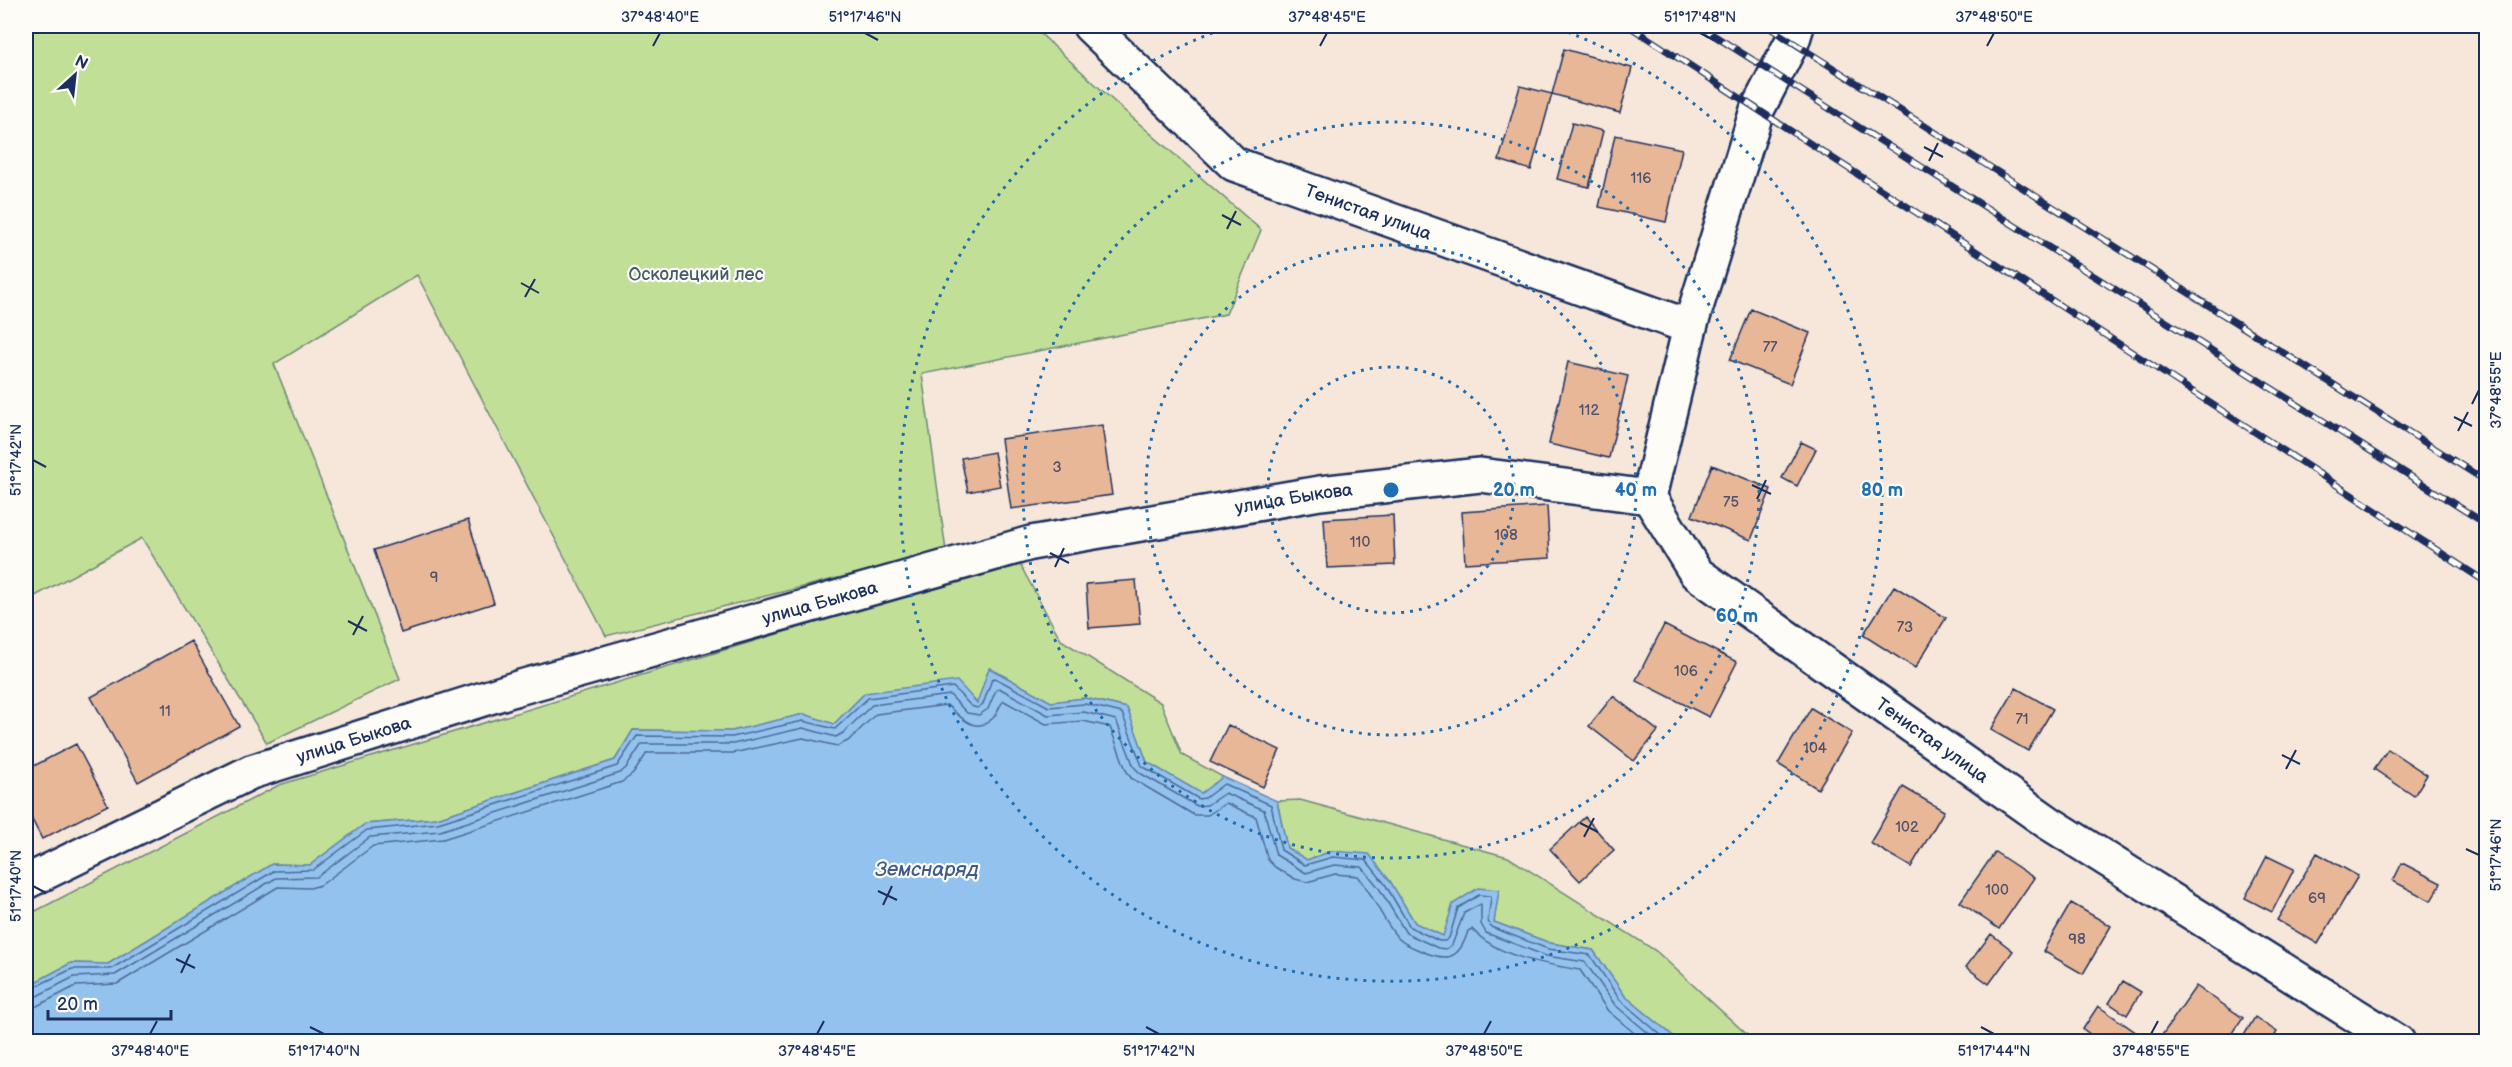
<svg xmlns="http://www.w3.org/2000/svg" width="2512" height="1067" font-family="'Balsamiq Sans',sans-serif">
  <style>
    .green { fill: #c2df97; stroke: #6e877a; stroke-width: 1.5 }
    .water { fill: #94c2ee; stroke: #6487b4; stroke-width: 1.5 }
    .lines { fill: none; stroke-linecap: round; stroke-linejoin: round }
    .shore { stroke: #4b6a98; stroke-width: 1.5 }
    .building { fill: #e7b798; stroke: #1b2f5e; stroke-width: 1.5 }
    .minor-casing { stroke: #1b2f5e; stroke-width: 38 }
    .minor { stroke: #fdfcf7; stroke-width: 33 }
    .rail-casing { stroke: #1b2f5e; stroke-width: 7 }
    .rail { stroke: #fdfcf7; stroke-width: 4.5; stroke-dasharray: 14; stroke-linecap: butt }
    .ticks { fill: none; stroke: #1b2f5e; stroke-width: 2 }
    .ring { fill: none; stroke: #1f6fb2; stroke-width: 3; stroke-dasharray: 3 6 }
    .labels { text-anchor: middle; stroke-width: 4.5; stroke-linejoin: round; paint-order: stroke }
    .number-label { font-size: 15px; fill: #4e516c }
    .street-label { font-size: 18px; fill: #1b2f5e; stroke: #fdfcf7 }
    .park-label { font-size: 18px; fill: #455b6c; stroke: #fdfcf7 }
    .water-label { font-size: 20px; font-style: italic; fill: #3f5b89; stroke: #fdfcf7 }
    .centre { fill: #1f6fb2; stroke: #fdfcf7; stroke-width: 3 }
    .ring-label { font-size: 18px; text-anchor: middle; font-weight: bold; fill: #1f6fb2; stroke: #fdfcf7; stroke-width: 4.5; stroke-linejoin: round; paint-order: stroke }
    .neatline { fill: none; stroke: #1b2f5e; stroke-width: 2 }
    .ticks-label { font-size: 15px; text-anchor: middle; fill: #1b2f5e }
  </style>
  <rect width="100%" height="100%" fill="#f6e7da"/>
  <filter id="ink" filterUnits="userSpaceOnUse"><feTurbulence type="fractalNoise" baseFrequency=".0167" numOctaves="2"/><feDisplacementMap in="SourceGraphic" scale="12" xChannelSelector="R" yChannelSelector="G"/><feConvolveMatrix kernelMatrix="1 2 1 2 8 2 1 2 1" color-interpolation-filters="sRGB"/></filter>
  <g filter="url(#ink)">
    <path class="green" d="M 26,26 L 1032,26 L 1119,106 L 1261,230 L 1226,314 L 922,374 L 946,551 L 606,636 L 417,275 L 274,364 L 400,679 L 267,743 L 142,538 L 26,601 Z
      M 1018,561 L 1061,640 L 1161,703 L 1182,755 L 1223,777 L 1201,794 L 1147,762 L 1127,708 L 1085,698 L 1051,702 L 990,668 L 977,704 L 865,693 L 834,724 L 804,714 L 732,731 L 633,730 L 615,760 L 437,818 L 365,824 L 310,865 L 272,864 L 108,964 L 71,963 L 26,987 L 26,916 L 279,785 Z
      M 1300,800 L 1508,857 L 1656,951 L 1754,1041 L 1677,1041 L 1672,1035 L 1625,996 L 1593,950 L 1550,943 L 1494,922 L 1499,890 L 1443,936 L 1415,923 L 1390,881 L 1332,851 L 1307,860 L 1287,848 L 1277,801 Z"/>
    <path class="water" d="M 989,668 L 1051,702 L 1085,698 L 1127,708 L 1147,762 L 1201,793 L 1223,777 L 1277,801 L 1287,848 L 1307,860 L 1332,851 L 1369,854 L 1390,881 L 1415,923 L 1443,936 L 1453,904 L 1478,888 L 1499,890 L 1494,922 L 1550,943 L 1593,950 L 1625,996 L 1672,1035 L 1677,1041 L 26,1041 L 26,987 L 71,963 L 108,964 L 272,864 L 310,865 L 365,824 L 437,818 L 615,760 L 633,730 L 732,731 L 804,714 L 834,724 L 865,693 L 957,681 L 977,703 Z"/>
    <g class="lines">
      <path class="shore" d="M 26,991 L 72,969 L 111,969 L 274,871 L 313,870 L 367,830 L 438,823 L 617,766 L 637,736 L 732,737 L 803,721 L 835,729 L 868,698 L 953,687 L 971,706 L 977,708 L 983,704 L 992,679 L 995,678 L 1049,707 L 1085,704 L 1122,713 L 1142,766 L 1199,799 L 1205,798 L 1224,784 L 1271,805 L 1281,850 L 1305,865 L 1333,857 L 1366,860 L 1385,884 L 1410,927 L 1439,941 L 1445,941 L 1449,938 L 1458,908 L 1479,895 L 1490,896 L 1491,898 L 1488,921 L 1491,927 L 1548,949 L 1590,955 L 1620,1000 L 1669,1042
        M 26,999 L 33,998 L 74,977 L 115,975 L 276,878 L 317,877 L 370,837 L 440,831 L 620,773 L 626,768 L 642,744 L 733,744 L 803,728 L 836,737 L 843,733 L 872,705 L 950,695 L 967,713 L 979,715 L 988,709 L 996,690 L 999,688 L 1048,715 L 1084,712 L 1116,720 L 1134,767 L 1140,773 L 1197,806 L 1207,805 L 1225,793 L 1264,810 L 1276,855 L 1306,873 L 1334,865 L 1362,867 L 1379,888 L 1406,933 L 1438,948 L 1446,949 L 1452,945 L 1464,913 L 1481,904 L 1481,924 L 1486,933 L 1546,956 L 1585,962 L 1615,1005 L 1659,1042
        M 26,1008 L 37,1006 L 76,986 L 117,984 L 278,887 L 310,888 L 321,885 L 373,846 L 443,839 L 622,782 L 633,774 L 647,753 L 733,753 L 803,738 L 837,746 L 848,741 L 876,714 L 947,705 C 960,716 975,736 993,718 C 998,713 999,705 1004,701 L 1046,724 L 1083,721 L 1110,727 L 1126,770 L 1131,778 L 1194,815 L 1208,815 L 1226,803 L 1256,817 L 1268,860 L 1275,867 L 1295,879 L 1307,882 L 1335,874 L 1358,876 C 1373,894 1384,924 1399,939 C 1404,944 1412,947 1419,950 C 1446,962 1459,961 1468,931 L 1472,929 C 1497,957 1544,964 1580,970 L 1608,1011 L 1645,1042"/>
    </g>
    <path class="building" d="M 1564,49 L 1632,68 L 1620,113 L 1552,94 Z
      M 1520,86 L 1552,94 L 1531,170 L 1499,160 Z
      M 1572,123 L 1603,131 L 1589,187 L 1557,179 Z
      M 1615,135 L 1682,149 L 1666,222 L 1599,207 Z
      M 1751,309 L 1810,333 L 1790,384 L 1730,360 Z
      M 1568,362 L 1628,376 L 1609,458 L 1549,444 Z
      M 1102,425 L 1112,495 L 1011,509 L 1001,439 Z
      M 1801,442 L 1816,449 L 1797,486 L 1782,478 Z
      M 994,452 L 1000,486 L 968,492 L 961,458 Z
      M 1712,465 L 1771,489 L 1751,540 L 1692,516 Z
      M 1547,506 L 1550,558 L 1465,563 L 1462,512 Z
      M 1393,515 L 1395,565 L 1327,568 L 1324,519 Z
      M 468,520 L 494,603 L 401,633 L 374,550 Z
      M 1136,580 L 1140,624 L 1089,628 L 1086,584 Z
      M 1894,586 L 1946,618 L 1915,668 L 1863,635 Z
      M 1664,625 L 1737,662 L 1709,717 L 1636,680 Z
      M 191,641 L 239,726 L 138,782 L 91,697 Z
      M 2016,688 L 2053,709 L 2028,751 L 1991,730 Z
      M 1613,696 L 1658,731 L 1634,761 L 1589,726 Z
      M 1811,708 L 1852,733 L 1818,789 L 1778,764 Z
      M 1228,725 L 1280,750 L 1263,787 L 1210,762 Z
      M 76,744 L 108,805 L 42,839 L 26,808 L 26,770 Z
      M 2388,749 L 2427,775 L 2414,796 L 2374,769 Z
      M 1903,787 L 1944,811 L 1911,867 L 1870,843 Z
      M 1585,817 L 1614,850 L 1580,881 L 1550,849 Z
      M 1995,852 L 2034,878 L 1999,929 L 1960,902 Z
      M 2317,853 L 2358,876 L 2318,944 L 2277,920 Z
      M 2267,856 L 2294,869 L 2272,912 L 2245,898 Z
      M 2402,863 L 2441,883 L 2431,901 L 2393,881 Z
      M 2071,903 L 2111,926 L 2083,974 L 2043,951 Z
      M 1991,934 L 2013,951 L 1989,984 L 1966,967 Z
      M 2123,981 L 2141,992 L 2127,1015 L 2109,1003 Z
      M 2196,986 L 2243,1018 L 2227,1042 L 2158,1041 Z
      M 2098,1006 L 2150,1042 L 2101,1042 L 2083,1029 Z
      M 2255,1017 L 2277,1032 L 2271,1042 L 2240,1042 Z"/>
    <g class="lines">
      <g class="minor-casing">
        <g id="minor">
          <path id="s1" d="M 1090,26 L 1234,164 L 1690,327"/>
          <path id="s2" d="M 1797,26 L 1792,42 L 1757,110 L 1690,327 L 1649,497 L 1696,573 L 2049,823 L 2398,1042"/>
          <path id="s3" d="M 26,882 L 251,772 L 521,687 L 1031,543 L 1320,493 L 1480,475 L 1649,497"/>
        </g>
      </g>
      <use href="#minor" class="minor"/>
      <g class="rail-casing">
        <path id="rail" d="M 1629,26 L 2486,582
          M 1699,26 L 2486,524
          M 1767,26 L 2486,481"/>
      </g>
      <use href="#rail" class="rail"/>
    </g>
  </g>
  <path class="ticks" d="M 865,33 L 878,40M 1700,33 L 1714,40M 653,46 L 660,33M 1320,46 L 1327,33M 1987,46 L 1994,33M 1924,147 L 1943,157M 1929,161 L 1938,143M 1222,215 L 1241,225M 1227,229 L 1236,211M 521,283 L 539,293M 525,297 L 535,279M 2472,404 L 2479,390M 2454,417 L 2472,426M 2458,431 L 2468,412M 33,460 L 46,467M 1752,485 L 1771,494M 1757,499 L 1766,480M 1050,553 L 1069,563M 1055,567 L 1064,548M 348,621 L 367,631M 353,635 L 363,616M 2282,755 L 2300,764M 2286,769 L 2296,750M 1580,823 L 1598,832M 1584,837 L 1594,818M 2466,849 L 2479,855M 33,886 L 46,893M 878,891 L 897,900M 883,905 L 892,886M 176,959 L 195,968M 181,973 L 190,954M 310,1027 L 324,1034M 1146,1027 L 1159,1034M 1981,1027 L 1994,1034M 150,1034 L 157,1021M 817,1034 L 824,1021M 1484,1034 L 1491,1021M 2151,1034 L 2158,1021"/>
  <g class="ring">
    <circle cx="1391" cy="490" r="123"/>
    <circle cx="1391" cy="490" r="245"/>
    <circle cx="1391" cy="490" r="368"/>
    <path d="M1551 26A491 491 0 1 1 1231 26"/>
  </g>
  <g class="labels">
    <g class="number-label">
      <text x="1641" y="183">116</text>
      <text x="1770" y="352">77</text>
      <text x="1589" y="415">112</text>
      <text x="1057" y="472">3</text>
      <text x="1731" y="507">75</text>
      <text x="1506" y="540">108</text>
      <text x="1360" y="547">110</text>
      <text x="434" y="582">9</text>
      <text x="1905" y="632">73</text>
      <text x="1686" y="676">106</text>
      <text x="165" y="716">11</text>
      <text x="2022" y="724">71</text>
      <text x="1815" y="753">104</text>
      <text x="1907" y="832">102</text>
      <text x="1997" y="895">100</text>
      <text x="2317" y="903">69</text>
      <text x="2077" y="944">98</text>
    </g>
    <g class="street-label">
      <text dy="6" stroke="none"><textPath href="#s1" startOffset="342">Тенистая улица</textPath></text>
      <text dy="6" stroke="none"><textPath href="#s3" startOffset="1330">улица Быкова</textPath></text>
      <text dy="6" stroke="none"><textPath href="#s3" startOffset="844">улица Быкова</textPath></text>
      <text dy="6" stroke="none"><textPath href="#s3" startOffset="358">улица Быкова</textPath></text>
      <text dy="6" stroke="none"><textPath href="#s2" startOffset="874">Тенистая улица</textPath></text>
    </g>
    <g class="park-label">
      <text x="696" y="280">Осколецкий лес</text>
    </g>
    <g class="water-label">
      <text x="927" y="876">Земснаряд</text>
    </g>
  </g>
  <circle cx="1391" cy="490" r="9" class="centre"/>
  <g class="ring-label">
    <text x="1514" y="496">20 m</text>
    <text x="1636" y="496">40 m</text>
    <text x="1882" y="496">80 m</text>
    <text x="1737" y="622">60 m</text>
  </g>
  <rect width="2512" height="1067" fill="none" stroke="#fdfcf7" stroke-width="66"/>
  <g transform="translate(75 75) rotate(27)" stroke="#fdfcf7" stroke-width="4.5" paint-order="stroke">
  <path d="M0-4.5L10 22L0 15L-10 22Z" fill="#1b2f5e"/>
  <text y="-9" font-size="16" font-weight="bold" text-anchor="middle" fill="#1b2f5e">N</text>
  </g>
  <path d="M48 1010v9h123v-9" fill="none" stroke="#1b2f5e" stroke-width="3"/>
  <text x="57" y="1010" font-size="18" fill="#1b2f5e" stroke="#fdfcf7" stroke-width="4.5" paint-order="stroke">20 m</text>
  <rect x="33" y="33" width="2446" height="1001" class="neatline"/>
  <g class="ticks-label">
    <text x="660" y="22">37°48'40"E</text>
    <text x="865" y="22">51°17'46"N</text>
    <text x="1327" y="22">37°48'45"E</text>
    <text x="1700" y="22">51°17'48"N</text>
    <text x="1994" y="22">37°48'50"E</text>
    <text transform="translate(2496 390) rotate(-90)" y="5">37°48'55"E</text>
    <text transform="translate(16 460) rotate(-90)" y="5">51°17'42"N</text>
    <text transform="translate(2496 855) rotate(-90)" y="5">51°17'46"N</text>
    <text transform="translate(16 886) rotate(-90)" y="5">51°17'40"N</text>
    <text x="150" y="1056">37°48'40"E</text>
    <text x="324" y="1056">51°17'40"N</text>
    <text x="817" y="1056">37°48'45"E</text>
    <text x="1159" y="1056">51°17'42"N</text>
    <text x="1484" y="1056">37°48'50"E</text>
    <text x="1994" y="1056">51°17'44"N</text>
    <text x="2151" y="1056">37°48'55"E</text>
  </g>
</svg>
